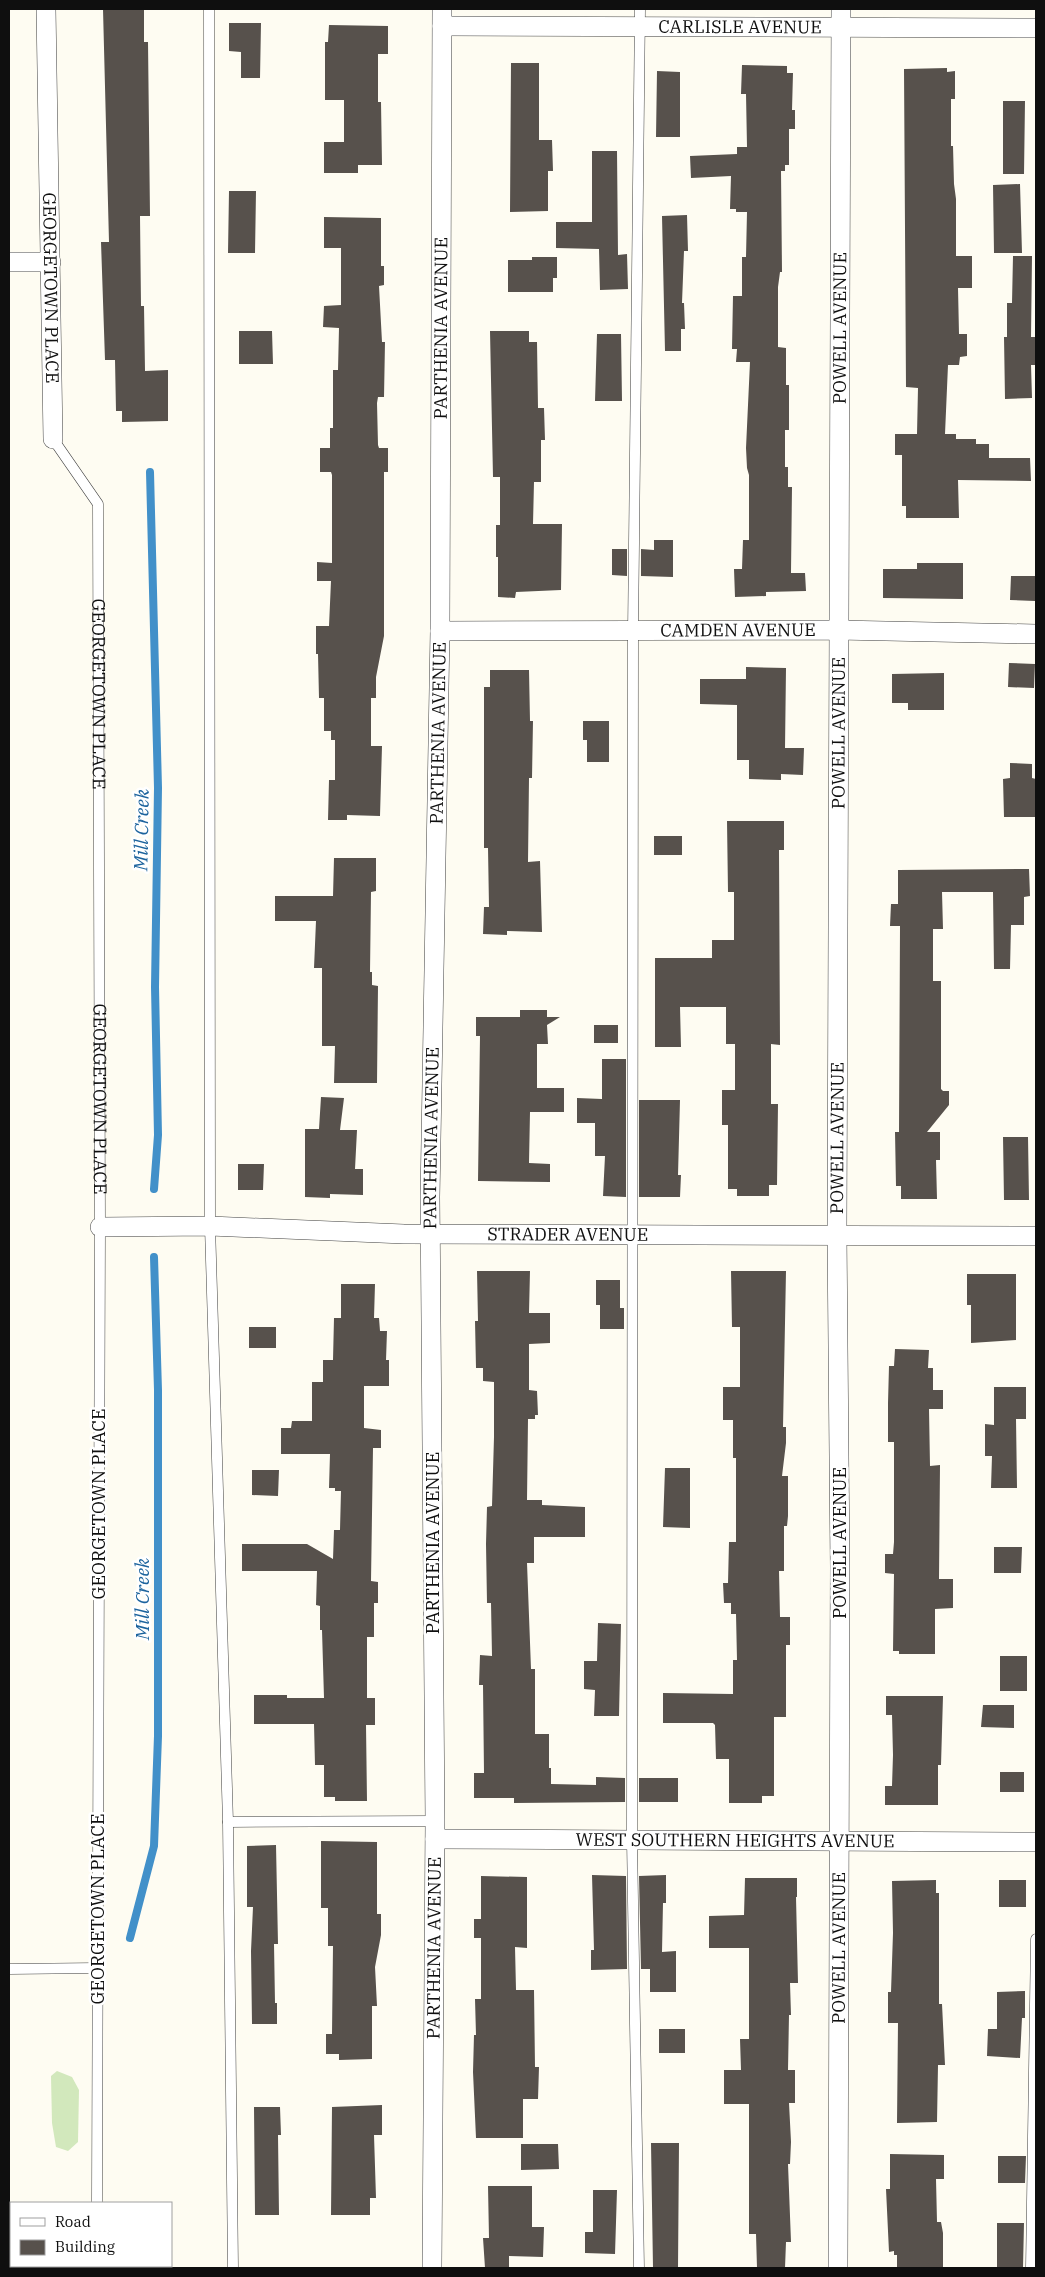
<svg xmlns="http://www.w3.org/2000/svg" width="1045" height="2277" font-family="'IBM Plex Serif',serif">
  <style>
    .green { fill: #d2e8bc }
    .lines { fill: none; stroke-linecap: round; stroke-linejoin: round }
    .stream { stroke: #4290c9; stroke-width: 8 }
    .building { fill: #57514c }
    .lane-casing { stroke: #424242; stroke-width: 11 }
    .street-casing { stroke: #424242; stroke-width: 20 }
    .lane { stroke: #fff; stroke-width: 10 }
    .street { stroke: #fff; stroke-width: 19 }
    .labels { text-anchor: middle; stroke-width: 5; stroke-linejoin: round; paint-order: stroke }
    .street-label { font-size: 18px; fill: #0f0f0f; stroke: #fff }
    .water-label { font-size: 19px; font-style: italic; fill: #1c639d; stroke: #fff }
  </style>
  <rect width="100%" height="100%" fill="#fefcf2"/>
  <path class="green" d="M 57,2071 L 72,2077 L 79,2090 L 78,2142 L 68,2151 L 56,2147 L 52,2123 L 51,2076 Z"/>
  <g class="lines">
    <path class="stream" d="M 150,472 L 158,788 L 155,987 L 158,1135 L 154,1189
      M 130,1938 L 154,1846 L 158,1736 L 158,1390 L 154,1257"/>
  </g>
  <path class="building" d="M 103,9 L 144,9 L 144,42 L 148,42 L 150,216 L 140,216 L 141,306 L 144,306 L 145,371 L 168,370 L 168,421 L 122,422 L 122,411 L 116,411 L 115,360 L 105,360 L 101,242 L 109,242 Z
    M 229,23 L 261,23 L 260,78 L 241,78 L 241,52 L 229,51 Z
    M 329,25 L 388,26 L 388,54 L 378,54 L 378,102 L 381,102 L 382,165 L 358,165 L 358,173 L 324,173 L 324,142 L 344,142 L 344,100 L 325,100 L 325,42 L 328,42 Z
    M 511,63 L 539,63 L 539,140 L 552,140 L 553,171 L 548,171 L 548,211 L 510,212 Z
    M 742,65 L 787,66 L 787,73 L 793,73 L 792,110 L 795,110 L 795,129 L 789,129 L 789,165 L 785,165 L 785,171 L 781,171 L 782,272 L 780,272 L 778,287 L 778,347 L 786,348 L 786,385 L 789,385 L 789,430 L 785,430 L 785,467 L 788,467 L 788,487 L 792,487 L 791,573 L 805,573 L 806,591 L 766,592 L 766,596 L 735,597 L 734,569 L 742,569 L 743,540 L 749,540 L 749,475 L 747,468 L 746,448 L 750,362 L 736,362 L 737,349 L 732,349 L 733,296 L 742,296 L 742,257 L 746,257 L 747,212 L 736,212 L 736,209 L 730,209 L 731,176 L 691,178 L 690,156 L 737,154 L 737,147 L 747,147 L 746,94 L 741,94 Z
    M 947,68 L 947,72 L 955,71 L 955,99 L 951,99 L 951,146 L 953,146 L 954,184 L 956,199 L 956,256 L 972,256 L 972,288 L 958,288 L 959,334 L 967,334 L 967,356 L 960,357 L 959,365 L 948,365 L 945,434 L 956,434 L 956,439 L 976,439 L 976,444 L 989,444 L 989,458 L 1030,458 L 1031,481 L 958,480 L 959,518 L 906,518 L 906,506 L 902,506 L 902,455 L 895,455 L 895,434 L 917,434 L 918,388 L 906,387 L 904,69 Z
    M 657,71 L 680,72 L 680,137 L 656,137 Z
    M 1003,101 L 1025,101 L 1024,174 L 1003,174 Z
    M 592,151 L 617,151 L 618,255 L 627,254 L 628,289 L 600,290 L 599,249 L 556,248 L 556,222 L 592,222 Z
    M 1020,184 L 1022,253 L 994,253 L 993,185 Z
    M 229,191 L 256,191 L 255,253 L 228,253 Z
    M 687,215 L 688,251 L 684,251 L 682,303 L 684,303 L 685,329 L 681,329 L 681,351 L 665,351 L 662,216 Z
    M 324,217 L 381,218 L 381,266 L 384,266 L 384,285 L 379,286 L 382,342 L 385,342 L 384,397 L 378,397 L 377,403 L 378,445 L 379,448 L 388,448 L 388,472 L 384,472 L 384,636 L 376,677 L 376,698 L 371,698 L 371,746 L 382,746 L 380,816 L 347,815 L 347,820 L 328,820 L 329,780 L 335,780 L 335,740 L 331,740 L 331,731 L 324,731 L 324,698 L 319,698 L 318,654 L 316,654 L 316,626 L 329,626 L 331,581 L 317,581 L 317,562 L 332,563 L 332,475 L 331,472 L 320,472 L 320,448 L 330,448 L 330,428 L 333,428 L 333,370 L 338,370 L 339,328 L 323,327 L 324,306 L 341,305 L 341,248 L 324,248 Z
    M 1013,256 L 1032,256 L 1031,337 L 1035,337 L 1035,365 L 1031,365 L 1032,398 L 1005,399 L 1004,337 L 1007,337 L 1007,303 L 1012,303 Z
    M 532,257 L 557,257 L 557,278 L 553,278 L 553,292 L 508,292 L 508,260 L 532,260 Z
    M 239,331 L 272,331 L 273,364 L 239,364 Z
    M 490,331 L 529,331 L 529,342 L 537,342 L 538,408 L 544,408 L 545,440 L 541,440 L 541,482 L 534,482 L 533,524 L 562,524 L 561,590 L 516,592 L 515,598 L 498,597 L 498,557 L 496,557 L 496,525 L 500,525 L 500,477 L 493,477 Z
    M 597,334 L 621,334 L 622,401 L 595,401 Z
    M 654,540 L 673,540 L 673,577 L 641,576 L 641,549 L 654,550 Z
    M 612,549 L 627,549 L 627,576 L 612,575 Z
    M 917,563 L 963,563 L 963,599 L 883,598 L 883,569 L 917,569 Z
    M 1011,576 L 1035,576 L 1035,601 L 1010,600 Z
    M 1009,663 L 1035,664 L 1034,688 L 1008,687 Z
    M 746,667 L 786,668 L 785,748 L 804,748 L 803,775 L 781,774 L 781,780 L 749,779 L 749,760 L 737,760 L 737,705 L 700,704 L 700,679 L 746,679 Z
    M 490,670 L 529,670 L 530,721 L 533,721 L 532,778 L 529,778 L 528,862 L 540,861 L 542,932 L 507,931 L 507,935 L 483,934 L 484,907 L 489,907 L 488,848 L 484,848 L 484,687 L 490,687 Z
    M 944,673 L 944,710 L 908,710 L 908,703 L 892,703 L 892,674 Z
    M 583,721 L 609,721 L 609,762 L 587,762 L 587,740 L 583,740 Z
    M 1010,763 L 1032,764 L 1032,778 L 1036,779 L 1036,817 L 1004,817 L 1003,779 L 1010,778 Z
    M 727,821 L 784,821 L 784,850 L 779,850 L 780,1045 L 771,1044 L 771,1104 L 778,1104 L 777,1185 L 769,1185 L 769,1196 L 737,1196 L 737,1189 L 728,1189 L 728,1125 L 722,1125 L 722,1090 L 735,1090 L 735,1044 L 726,1044 L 726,1007 L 680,1007 L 681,1047 L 655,1047 L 655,958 L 712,958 L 712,940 L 734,940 L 734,892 L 728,892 Z
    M 654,836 L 682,836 L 682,855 L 654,855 Z
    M 334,858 L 376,858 L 376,891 L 371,892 L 370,972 L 372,972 L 372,985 L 378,986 L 377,1083 L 334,1083 L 335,1046 L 322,1046 L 322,968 L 314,968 L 316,921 L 275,921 L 275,896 L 333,896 Z
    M 1029,869 L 1030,896 L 1024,897 L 1024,925 L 1011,925 L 1010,969 L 994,969 L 993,892 L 942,892 L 943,929 L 933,929 L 933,981 L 941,981 L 941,1089 L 943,1091 L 949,1091 L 949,1105 L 927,1132 L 940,1132 L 940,1160 L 936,1160 L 937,1199 L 901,1199 L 901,1186 L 896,1186 L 895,1132 L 899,1132 L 900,926 L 890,926 L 891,904 L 898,904 L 898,870 Z
    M 520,1010 L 547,1010 L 547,1017 L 560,1017 L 547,1025 L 548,1044 L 537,1044 L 537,1088 L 564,1088 L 564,1112 L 530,1112 L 529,1163 L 550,1164 L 550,1182 L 478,1181 L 480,1036 L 476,1036 L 476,1017 L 520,1017 Z
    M 594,1025 L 618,1025 L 618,1043 L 594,1043 Z
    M 602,1059 L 626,1059 L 626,1197 L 603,1196 L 605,1156 L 595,1156 L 595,1123 L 577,1123 L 577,1098 L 602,1099 Z
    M 321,1097 L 344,1098 L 340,1130 L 357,1130 L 355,1169 L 363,1169 L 363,1195 L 330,1194 L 330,1198 L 305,1197 L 305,1129 L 319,1129 Z
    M 639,1100 L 680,1100 L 678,1175 L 681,1175 L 680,1197 L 639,1197 Z
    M 1003,1137 L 1028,1137 L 1029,1200 L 1004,1200 Z
    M 238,1164 L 264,1164 L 263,1190 L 238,1190 Z
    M 477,1271 L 530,1271 L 529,1313 L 550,1313 L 550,1343 L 529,1344 L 529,1390 L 537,1391 L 538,1415 L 535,1415 L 535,1419 L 528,1419 L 527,1500 L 542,1500 L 542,1505 L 585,1507 L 585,1537 L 534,1537 L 534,1563 L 527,1563 L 531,1669 L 535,1669 L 535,1734 L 549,1734 L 549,1768 L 551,1768 L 551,1784 L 596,1785 L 596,1777 L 625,1778 L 625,1802 L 514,1803 L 514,1798 L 474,1798 L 474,1773 L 484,1773 L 483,1685 L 479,1685 L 480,1655 L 492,1656 L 491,1603 L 487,1603 L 486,1544 L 487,1507 L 492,1506 L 494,1437 L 494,1382 L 483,1381 L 483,1368 L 476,1368 L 475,1321 L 478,1321 Z
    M 731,1271 L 786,1271 L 783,1427 L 786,1427 L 786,1443 L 782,1476 L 788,1476 L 788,1516 L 787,1526 L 784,1526 L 784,1571 L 779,1571 L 780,1617 L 790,1617 L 790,1645 L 786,1645 L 786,1717 L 774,1717 L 774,1796 L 762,1796 L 762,1803 L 729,1803 L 729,1759 L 716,1759 L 715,1725 L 713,1723 L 663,1723 L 663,1693 L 733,1694 L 733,1660 L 737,1660 L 736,1614 L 731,1614 L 731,1603 L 724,1603 L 723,1583 L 728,1583 L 729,1542 L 736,1542 L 736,1458 L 733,1458 L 733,1420 L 723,1420 L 723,1387 L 740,1387 L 740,1327 L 732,1327 Z
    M 967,1274 L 1016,1274 L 1016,1340 L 971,1343 L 971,1305 L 967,1305 Z
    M 596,1280 L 620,1280 L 620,1308 L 624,1308 L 624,1329 L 600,1329 L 600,1305 L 596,1305 Z
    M 341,1284 L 375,1284 L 374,1318 L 379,1318 L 380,1331 L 387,1331 L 386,1360 L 389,1360 L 389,1386 L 364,1386 L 364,1428 L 381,1430 L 381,1448 L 373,1448 L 371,1581 L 378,1582 L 378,1603 L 374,1603 L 374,1637 L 367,1637 L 367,1698 L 375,1698 L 375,1725 L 366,1725 L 367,1801 L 335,1801 L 335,1797 L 324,1797 L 324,1765 L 315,1765 L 314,1724 L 254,1724 L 254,1695 L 287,1695 L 287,1698 L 324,1698 L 322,1630 L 320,1630 L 320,1606 L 316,1605 L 317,1571 L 242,1571 L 242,1544 L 307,1544 L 333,1559 L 334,1530 L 340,1530 L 341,1491 L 335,1491 L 335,1488 L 329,1488 L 330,1454 L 281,1454 L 281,1428 L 291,1428 L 292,1421 L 312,1421 L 312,1382 L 323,1382 L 323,1360 L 333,1360 L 334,1318 L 341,1318 Z
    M 249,1327 L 276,1327 L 276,1348 L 249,1348 Z
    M 895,1349 L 929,1350 L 928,1368 L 933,1368 L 933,1390 L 943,1390 L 943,1409 L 929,1409 L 930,1466 L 940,1465 L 939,1579 L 953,1579 L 953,1608 L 935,1609 L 935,1654 L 899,1654 L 899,1651 L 893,1651 L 894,1574 L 885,1573 L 885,1554 L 893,1554 L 894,1542 L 894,1442 L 888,1442 L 888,1403 L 889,1366 L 894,1366 Z
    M 994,1387 L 1026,1387 L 1026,1419 L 1016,1419 L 1017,1488 L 991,1488 L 992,1456 L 985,1456 L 985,1424 L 994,1425 Z
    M 665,1468 L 690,1468 L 690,1528 L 663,1527 Z
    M 252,1470 L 279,1470 L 278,1496 L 252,1495 Z
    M 994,1547 L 1022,1547 L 1021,1573 L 994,1573 Z
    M 598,1623 L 621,1624 L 619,1716 L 594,1716 L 595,1690 L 584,1689 L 584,1661 L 597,1661 Z
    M 1000,1656 L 1027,1656 L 1027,1691 L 1000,1691 Z
    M 886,1696 L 943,1696 L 941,1765 L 938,1765 L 938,1805 L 885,1805 L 885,1786 L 892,1786 L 893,1755 L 892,1715 L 886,1715 Z
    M 983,1705 L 1014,1705 L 1014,1728 L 981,1727 Z
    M 1000,1772 L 1024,1772 L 1024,1792 L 1000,1792 Z
    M 639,1778 L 678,1778 L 678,1802 L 639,1802 Z
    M 321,1841 L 377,1842 L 377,1914 L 381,1914 L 381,1935 L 375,1967 L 377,2006 L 372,2006 L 372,2059 L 339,2060 L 339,2054 L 326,2054 L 326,2034 L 332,2034 L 333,1946 L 328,1946 L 328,1908 L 321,1908 Z
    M 276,1845 L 278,1944 L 274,1944 L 275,2003 L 277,2003 L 277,2024 L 252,2024 L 251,1951 L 253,1907 L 247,1907 L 247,1846 Z
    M 592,1875 L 626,1876 L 627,1969 L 591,1970 L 591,1950 L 594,1950 Z
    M 666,1875 L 666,1903 L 663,1903 L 662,1952 L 676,1951 L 676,1992 L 650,1992 L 650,1969 L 641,1969 L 639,1876 Z
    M 481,1876 L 527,1877 L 527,1948 L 515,1947 L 516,1990 L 534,1990 L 535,2067 L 539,2067 L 538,2099 L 523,2099 L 523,2138 L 476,2138 L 473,2072 L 474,2035 L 476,2035 L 475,1999 L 481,1999 L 481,1938 L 474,1938 L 474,1919 L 481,1919 Z
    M 745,1878 L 797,1878 L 797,1897 L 796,1897 L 798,1983 L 790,1983 L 791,2015 L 789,2015 L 788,2070 L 795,2070 L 795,2103 L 789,2103 L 791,2142 L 790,2164 L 788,2164 L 791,2242 L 786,2242 L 785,2268 L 757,2268 L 756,2234 L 749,2234 L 749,2104 L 724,2104 L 724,2070 L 741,2070 L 740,2039 L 749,2039 L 749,1948 L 709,1948 L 709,1916 L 744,1915 Z
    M 936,1880 L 936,1893 L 939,1893 L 939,2004 L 942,2004 L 945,2065 L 938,2065 L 937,2122 L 897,2123 L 898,2023 L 888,2023 L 888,1992 L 891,1992 L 893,1933 L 892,1881 Z
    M 999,1880 L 1026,1880 L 1026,1907 L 999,1907 Z
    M 1025,1991 L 1025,2018 L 1022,2018 L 1020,2058 L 987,2056 L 988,2029 L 997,2029 L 997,1992 Z
    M 659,2029 L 685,2029 L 685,2053 L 659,2053 Z
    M 382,2105 L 382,2135 L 374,2135 L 376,2198 L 370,2198 L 370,2215 L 331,2215 L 332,2107 Z
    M 254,2107 L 280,2107 L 281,2135 L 278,2135 L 279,2215 L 255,2215 Z
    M 651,2143 L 679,2143 L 678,2268 L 653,2268 Z
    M 521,2144 L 558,2144 L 559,2169 L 521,2170 Z
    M 890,2154 L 944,2155 L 944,2179 L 936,2179 L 937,2222 L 941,2222 L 943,2233 L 943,2268 L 897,2268 L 897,2255 L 894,2255 L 894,2251 L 889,2252 L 886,2189 L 890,2189 Z
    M 998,2156 L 1026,2156 L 1025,2183 L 998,2183 Z
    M 488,2186 L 532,2186 L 532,2227 L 544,2227 L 543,2257 L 509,2256 L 509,2268 L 485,2268 L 483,2238 L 489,2238 Z
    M 593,2190 L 617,2190 L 615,2254 L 585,2253 L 585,2232 L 593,2232 Z
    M 997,2223 L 1024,2223 L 1023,2268 L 997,2268 Z"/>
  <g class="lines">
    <g class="lane-casing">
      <g id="lane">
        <path d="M 209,9 L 210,1226 L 228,1822 L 435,1821"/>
        <path id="s1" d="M 53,439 L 98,504 L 100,1227 L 97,2203"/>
        <path d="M 228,1822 L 233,2268"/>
        <path d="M 9,1969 L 97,1968"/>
        <path d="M 96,2268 L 96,2266"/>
        <path d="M 639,2268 L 632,1840 L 633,632 L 640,9"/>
        <path d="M 1031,2268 L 1036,1939"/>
      </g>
    </g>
    <g class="street-casing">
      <g id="street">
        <path id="s2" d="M 46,9 L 53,439"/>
        <path id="s3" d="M 442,26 L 1036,28"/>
        <path d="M 9,262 L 51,262"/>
        <path id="s4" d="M 440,631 L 838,630 L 1036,634"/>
        <path id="s5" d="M 100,1227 L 210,1226 L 404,1234 L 1036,1236"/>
        <path id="s6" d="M 435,1839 L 1036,1842"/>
        <path id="s7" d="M 432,2268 L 435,1821 L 430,1197 L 440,631 L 442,9"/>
        <path id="s8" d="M 838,2268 L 840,1567 L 837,1235 L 841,9"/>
      </g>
    </g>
    <use href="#lane" class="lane"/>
    <use href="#street" class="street"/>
  </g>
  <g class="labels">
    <g class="street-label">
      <text dy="6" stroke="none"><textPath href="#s3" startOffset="298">CARLISLE AVENUE</textPath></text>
      <text dy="6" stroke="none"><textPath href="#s2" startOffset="279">GEORGETOWN PLACE</textPath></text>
      <text dy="6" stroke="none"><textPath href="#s7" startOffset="1940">PARTHENIA AVENUE</textPath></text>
      <text dy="6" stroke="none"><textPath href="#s8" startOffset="1940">POWELL AVENUE</textPath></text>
      <text dy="6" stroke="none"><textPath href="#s4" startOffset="298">CAMDEN AVENUE</textPath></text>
      <text dy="6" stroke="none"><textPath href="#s1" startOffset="269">GEORGETOWN PLACE</textPath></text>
      <text dy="6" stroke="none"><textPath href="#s7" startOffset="1535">PARTHENIA AVENUE</textPath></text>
      <text dy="6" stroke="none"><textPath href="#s8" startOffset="1535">POWELL AVENUE</textPath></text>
      <text dy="6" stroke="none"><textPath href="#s1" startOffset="674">GEORGETOWN PLACE</textPath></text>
      <text dy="6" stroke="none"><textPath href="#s7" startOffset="1130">PARTHENIA AVENUE</textPath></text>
      <text dy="6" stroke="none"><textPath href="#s8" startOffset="1130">POWELL AVENUE</textPath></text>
      <text dy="6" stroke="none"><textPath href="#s5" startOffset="468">STRADER AVENUE</textPath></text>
      <text transform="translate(99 1504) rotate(-90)" y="6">GEORGETOWN PLACE</text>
      <text transform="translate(433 1543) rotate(-90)" y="6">PARTHENIA AVENUE</text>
      <text transform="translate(840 1543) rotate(-90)" y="6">POWELL AVENUE</text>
      <text dy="6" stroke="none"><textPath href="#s6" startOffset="300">WEST SOUTHERN HEIGHTS AVENUE</textPath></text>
      <text transform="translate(98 1909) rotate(-90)" y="6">GEORGETOWN PLACE</text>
      <text dy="6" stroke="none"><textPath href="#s7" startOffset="320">PARTHENIA AVENUE</textPath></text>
      <text dy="6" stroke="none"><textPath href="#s8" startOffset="320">POWELL AVENUE</textPath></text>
    </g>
    <g class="water-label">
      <text transform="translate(141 830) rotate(-89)" y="7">Mill Creek</text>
      <text transform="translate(142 1599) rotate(-90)" y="7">Mill Creek</text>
    </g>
  </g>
  <rect width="1045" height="2277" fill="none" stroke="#0f0f0f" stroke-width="20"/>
  <rect x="10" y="2202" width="162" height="65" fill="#ffffff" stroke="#9f9f9f"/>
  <rect x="20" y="2218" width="25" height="8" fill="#ffffff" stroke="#9f9f9f"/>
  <text x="55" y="2227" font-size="15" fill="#0f0f0f">Road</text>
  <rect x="20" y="2240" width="25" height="15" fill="#57514c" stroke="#9f9f9f"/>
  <text x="55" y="2252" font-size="15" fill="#0f0f0f">Building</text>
</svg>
